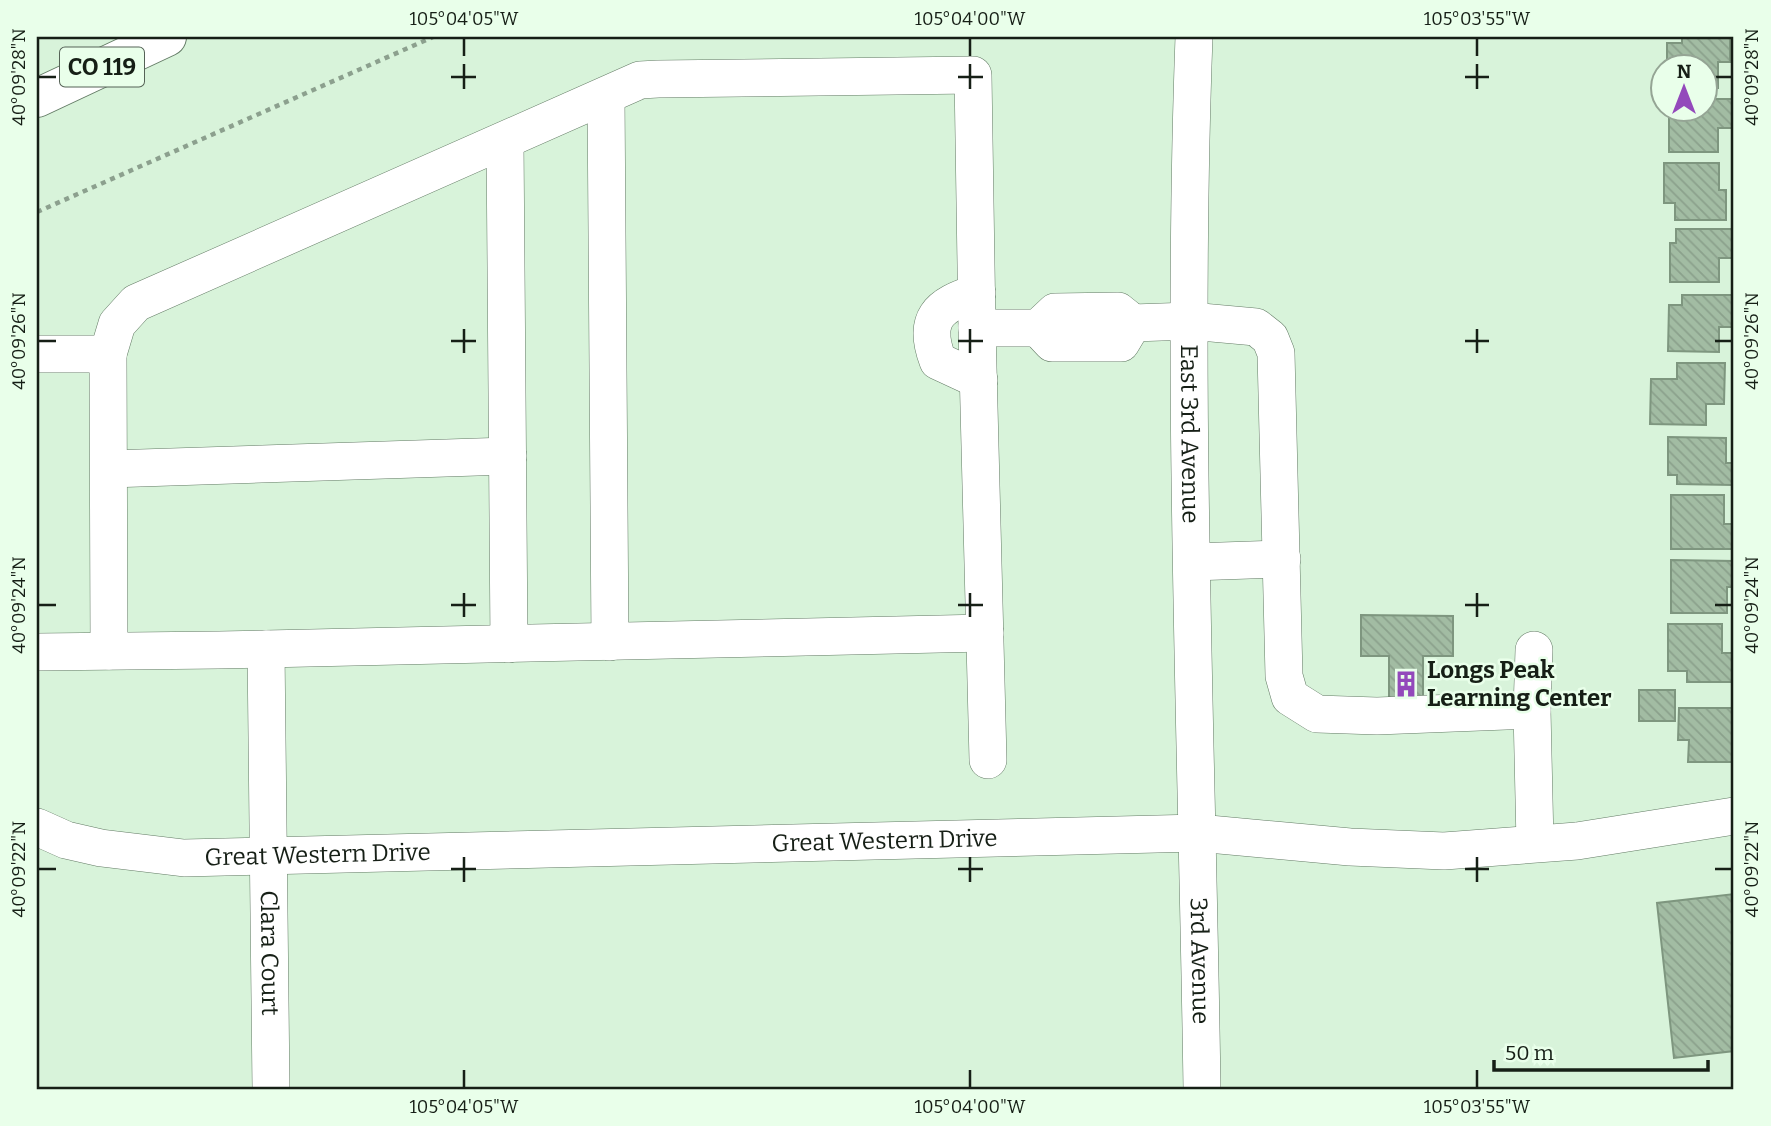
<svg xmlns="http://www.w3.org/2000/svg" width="1771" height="1126" font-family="Bitter,serif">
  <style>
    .building { fill: url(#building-back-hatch); stroke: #7e967f; stroke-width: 2 }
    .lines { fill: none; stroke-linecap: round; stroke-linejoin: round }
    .minor-casing { stroke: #637b65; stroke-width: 38 }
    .highway-casing { stroke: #637b65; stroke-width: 40 }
    .path { stroke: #8ca08e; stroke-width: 4.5; stroke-dasharray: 5 5; stroke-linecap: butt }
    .minor { stroke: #fff; stroke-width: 37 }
    .highway { stroke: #fff; stroke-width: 38 }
    .ticks { fill: none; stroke: #161f16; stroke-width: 2.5 }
    .labels { text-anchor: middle; stroke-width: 5; stroke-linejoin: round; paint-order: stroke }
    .shield { fill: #e9ffea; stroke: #556256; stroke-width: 2 }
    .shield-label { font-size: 23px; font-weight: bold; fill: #161f16 }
    .street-label { font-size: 24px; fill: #161f16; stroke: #e9ffea }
    .poi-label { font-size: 24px; font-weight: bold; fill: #161f16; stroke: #e9ffea; text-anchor: start }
    .neatline { fill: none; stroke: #161f16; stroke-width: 2.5 }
    .ticks-label { font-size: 18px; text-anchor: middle; fill: #161f16 }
  </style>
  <defs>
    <pattern id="building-back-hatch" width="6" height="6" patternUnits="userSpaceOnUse" patternTransform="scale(1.75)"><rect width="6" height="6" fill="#a2bca3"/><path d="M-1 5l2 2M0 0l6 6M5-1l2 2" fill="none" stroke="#8ba18c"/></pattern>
  </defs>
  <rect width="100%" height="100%" fill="#d8f3da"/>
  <path class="building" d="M 1682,37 L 1730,37 L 1730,62 L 1718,62 L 1718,88 L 1704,88 L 1704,66 L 1667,66 L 1667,43 L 1682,43 Z
    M 1704,99 L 1734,99 L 1734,128 L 1718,128 L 1718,152 L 1669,152 L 1669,109 L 1704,108 Z
    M 1664,163 L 1719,163 L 1719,190 L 1726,190 L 1726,220 L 1675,220 L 1675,203 L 1664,203 Z
    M 1676,229 L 1734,229 L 1734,258 L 1719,258 L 1719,282 L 1670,282 L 1670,243 L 1676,243 Z
    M 1682,295 L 1734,295 L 1734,327 L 1719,327 L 1719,352 L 1668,351 L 1669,305 L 1682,305 Z
    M 1677,363 L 1725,363 L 1724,404 L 1706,404 L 1706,425 L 1650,424 L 1651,379 L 1677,379 Z
    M 1668,437 L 1726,438 L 1726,463 L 1732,463 L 1732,485 L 1677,484 L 1677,475 L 1668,475 Z
    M 1671,495 L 1724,495 L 1724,524 L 1734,524 L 1734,549 L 1671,549 Z
    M 1671,560 L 1734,561 L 1734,587 L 1727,587 L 1727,613 L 1671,613 Z
    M 1361,615 L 1453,616 L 1453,656 L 1423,656 L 1423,712 L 1389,711 L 1389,656 L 1361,656 Z
    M 1668,624 L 1722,624 L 1722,653 L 1733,653 L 1733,682 L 1687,682 L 1687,671 L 1668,671 Z
    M 1639,690 L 1675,690 L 1675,721 L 1639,721 Z
    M 1679,708 L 1734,708 L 1734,762 L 1688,762 L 1689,740 L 1678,740 Z
    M 1734,894 L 1734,1051 L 1674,1058 L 1657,903 Z"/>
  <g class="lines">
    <g class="minor-casing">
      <g id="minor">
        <path id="s1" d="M 1194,37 C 1181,387 1197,739 1202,1089"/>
        <path d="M 606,96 L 610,642"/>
        <path d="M 505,141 L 509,644"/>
        <path d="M 977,293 C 938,305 922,319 938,361 L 979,380"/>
        <path d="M 1038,328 L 1052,343 L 1121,343 L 1133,323"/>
        <path d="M 37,354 L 108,354 L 117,324 L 136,303 L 640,80 L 658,79 L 973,75 L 977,328"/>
        <path d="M 108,354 L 109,651"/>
        <path d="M 109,469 L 508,456"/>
        <path d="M 1192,562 L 1282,559"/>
        <path id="s2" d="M 266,649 L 271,1089"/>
        <path d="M 1534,650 L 1532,710 L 1535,843"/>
        <path d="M 37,652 L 219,650 L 985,633"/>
        <path d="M 988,760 L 977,328 L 1038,328 L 1055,312 L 1118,311 L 1133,323 L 1190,321 L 1256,327 L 1270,338 L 1276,353 L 1284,676 L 1290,697 L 1317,714 L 1377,716 L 1532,710"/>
        <path id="s3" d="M 37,827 L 66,840 L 101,848 L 184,858 L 1198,833 L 1350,847 L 1444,851 L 1577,841 L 1734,816"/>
      </g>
    </g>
    <g class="highway-casing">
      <path id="highway" d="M 37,98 L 167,37"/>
    </g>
    <path class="path" d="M 37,212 L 433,37"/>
    <use href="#minor" class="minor"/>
    <use href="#highway" class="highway"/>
  </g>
  <path class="ticks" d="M 464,38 L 464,56M 970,38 L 970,56M 1477,38 L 1477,56M 464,64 L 464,89M 970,64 L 970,89M 1477,64 L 1477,89M 38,77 L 56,77M 451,77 L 476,77M 958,77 L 983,77M 1465,77 L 1489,77M 1715,77 L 1732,77M 464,329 L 464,353M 970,329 L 970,353M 1477,329 L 1477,353M 38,341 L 56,341M 451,341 L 476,341M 958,341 L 983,341M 1465,341 L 1489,341M 1715,341 L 1732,341M 464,593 L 464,617M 970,593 L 970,617M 1477,593 L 1477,617M 38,605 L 56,605M 451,605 L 476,605M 958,605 L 983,605M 1465,605 L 1489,605M 1715,605 L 1732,605M 464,857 L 464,882M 970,857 L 970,882M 1477,857 L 1477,882M 38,869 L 56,869M 451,869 L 476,869M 958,869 L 983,869M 1465,869 L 1489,869M 1715,869 L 1732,869M 464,1070 L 464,1088M 970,1070 L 970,1088M 1477,1070 L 1477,1088"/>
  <defs>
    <g id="building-bare" transform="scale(2.1)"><path d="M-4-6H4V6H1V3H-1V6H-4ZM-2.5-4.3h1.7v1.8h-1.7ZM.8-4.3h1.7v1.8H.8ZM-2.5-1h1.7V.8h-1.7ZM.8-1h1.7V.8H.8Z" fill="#9349bb" stroke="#e9ffea" stroke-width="2.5" paint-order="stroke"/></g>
  </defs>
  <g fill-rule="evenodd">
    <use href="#building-bare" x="1406" y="684"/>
  </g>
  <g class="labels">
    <rect class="shield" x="60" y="47.5" width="84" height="39" rx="5"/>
    <g class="shield-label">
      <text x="102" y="75">CO 119</text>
    </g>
    <g class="street-label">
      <text dy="8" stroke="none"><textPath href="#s1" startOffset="397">East 3rd Avenue</textPath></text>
      <text dy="8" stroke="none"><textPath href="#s3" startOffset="852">Great Western Drive</textPath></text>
      <text dy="8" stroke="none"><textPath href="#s3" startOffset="285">Great Western Drive</textPath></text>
      <text dy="8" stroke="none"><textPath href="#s2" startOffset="304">Clara Court</textPath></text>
      <text dy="8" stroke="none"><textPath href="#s1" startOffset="924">3rd Avenue</textPath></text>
    </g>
    <g class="poi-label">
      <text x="1427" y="678">Longs Peak<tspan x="1427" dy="28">Learning Center</tspan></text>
    </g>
  </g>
  <rect width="1771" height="1126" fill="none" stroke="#e9ffea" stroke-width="77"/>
  <g transform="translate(1684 88)"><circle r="33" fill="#e9ffea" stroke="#95a595" stroke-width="2"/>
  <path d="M0-5L12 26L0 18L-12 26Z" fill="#9349bb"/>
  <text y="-10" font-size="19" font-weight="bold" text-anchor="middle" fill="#161f16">N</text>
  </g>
  <path d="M1494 1060v10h214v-10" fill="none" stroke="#161f16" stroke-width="3.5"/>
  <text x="1505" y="1060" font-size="21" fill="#161f16" stroke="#e9ffea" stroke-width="5" paint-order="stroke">50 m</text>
  <rect x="38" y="38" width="1694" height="1050" class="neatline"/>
  <g class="ticks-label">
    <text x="464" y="25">105°04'05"W</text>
    <text x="970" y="25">105°04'00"W</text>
    <text x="1477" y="25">105°03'55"W</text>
    <text transform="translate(19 77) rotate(-90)" y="6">40°09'28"N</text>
    <text transform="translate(1752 77) rotate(-90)" y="6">40°09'28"N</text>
    <text transform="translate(19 341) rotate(-90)" y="6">40°09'26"N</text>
    <text transform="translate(1752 341) rotate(-90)" y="6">40°09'26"N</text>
    <text transform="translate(19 605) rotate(-90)" y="6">40°09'24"N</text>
    <text transform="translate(1752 605) rotate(-90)" y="6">40°09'24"N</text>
    <text transform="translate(19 869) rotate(-90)" y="6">40°09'22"N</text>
    <text transform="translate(1752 869) rotate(-90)" y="6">40°09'22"N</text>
    <text x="464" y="1113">105°04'05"W</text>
    <text x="970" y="1113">105°04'00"W</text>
    <text x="1477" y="1113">105°03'55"W</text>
  </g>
</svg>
